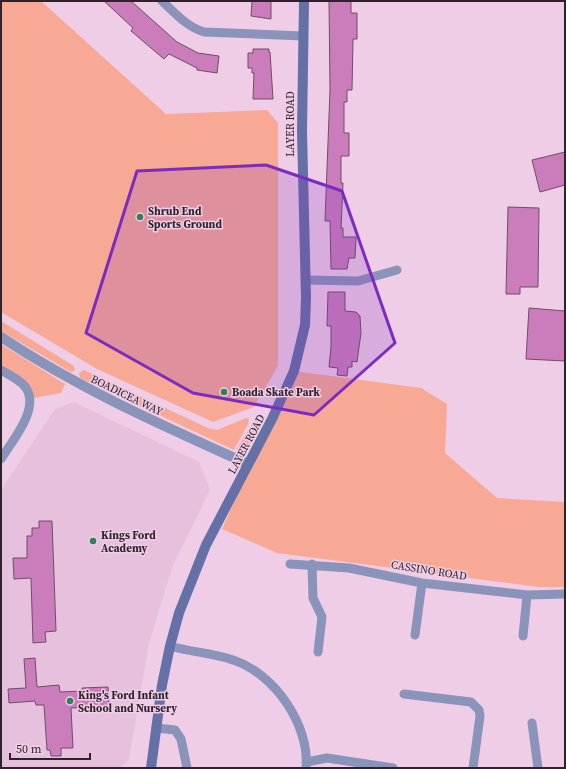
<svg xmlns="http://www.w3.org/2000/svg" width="566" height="769" font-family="'Source Serif 4',serif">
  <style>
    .built { fill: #e7c0dd }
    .green { fill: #f8a995 }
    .building { fill: #cb7cba; stroke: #6c4f65 }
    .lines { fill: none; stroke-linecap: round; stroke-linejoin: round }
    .minor { stroke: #8a93b9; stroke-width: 9 }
    .tertiary { stroke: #8a93b9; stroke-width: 10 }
    .secondary { stroke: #6570a7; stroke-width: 10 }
    .marked { fill: #7b2cbf; fill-opacity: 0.2; stroke: #7b2cbf; stroke-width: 3; stroke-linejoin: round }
    .poi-dot { fill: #308153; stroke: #efcde6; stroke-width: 1.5 }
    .labels { text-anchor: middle; stroke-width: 3; stroke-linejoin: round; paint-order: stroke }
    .street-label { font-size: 11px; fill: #2e222b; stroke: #efcde6 }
    .poi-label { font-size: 11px; font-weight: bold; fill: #2e222b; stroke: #efcde6; text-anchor: start }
  </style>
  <rect width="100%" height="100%" fill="#efcde6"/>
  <path class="built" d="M 74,402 L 199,462 L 210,490 L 173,565 L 149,643 L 129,759 L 120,768 L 1,768 L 1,490 L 55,409 Z"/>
  <path class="green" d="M 1,1 L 41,1 L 166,114 L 267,110 L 278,123 L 278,366 L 254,407 L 213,422 L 97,369 L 1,312 Z
    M 1,321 L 74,366 L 75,370 L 71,372 L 1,331 Z
    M 1,344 L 65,384 L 61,393 L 34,398 C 29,380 16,374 1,365 Z
    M 84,370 L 208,428 L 217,430 L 246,418 L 249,419 L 248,424 L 234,450 L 80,378 L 79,373 Z
    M 294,371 L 421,388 L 447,404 L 445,453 L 497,498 L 565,502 L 565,587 L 539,587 L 277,553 L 222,529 Z
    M 256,418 L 264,420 C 258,431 252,451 236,450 Z"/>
  <path class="building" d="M 104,1 L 131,1 L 177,42 L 198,53 L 219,56 L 217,73 L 197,70 L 197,68 L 169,54 L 164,59 L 131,31 L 133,28 Z
    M 252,1 L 271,1 L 271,19 L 251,16 Z
    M 329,1 L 351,1 L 351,13 L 357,13 L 357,39 L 353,39 L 352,90 L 347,90 L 347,102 L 344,102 L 344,133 L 349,133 L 349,156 L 341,156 L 341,183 L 343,183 L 341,228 L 343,228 L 343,237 L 356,237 L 355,258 L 349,258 L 347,269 L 331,269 L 330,221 L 325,221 L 330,90 Z
    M 253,49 L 269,49 L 269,52 L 270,52 L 273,99 L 253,99 L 254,73 L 252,73 L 252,68 L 248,68 L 248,53 L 253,53 Z
    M 565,152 L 565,185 L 540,192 L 532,160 Z
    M 508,207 L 539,208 L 538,287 L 520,287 L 520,294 L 506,294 Z
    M 328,292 L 345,292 L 345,311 L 356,312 L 360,316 L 361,333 L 357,362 L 352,361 L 352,367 L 348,367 L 347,376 L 337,375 L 338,368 L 329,367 L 331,347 L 331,326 L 327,326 Z
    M 529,308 L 565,311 L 565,361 L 526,359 Z
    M 39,521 L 52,521 L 56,631 L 45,632 L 46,642 L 33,643 L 31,578 L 14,579 L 13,558 L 27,558 L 27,536 L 32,536 L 32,528 L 39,528 Z
    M 35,658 L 37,687 L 59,685 L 60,692 L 82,691 L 82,688 L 108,687 L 109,706 L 71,708 L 73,748 L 61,748 L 61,756 L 51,756 L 50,750 L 47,750 L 44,705 L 36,705 L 35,701 L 9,703 L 8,689 L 26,688 L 24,659 Z"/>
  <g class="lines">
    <path class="minor" d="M 162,1 C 175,13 187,27 204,32 L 303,36
      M 306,280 L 358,281 L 397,270
      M 1,370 C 9,375 21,380 26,388 C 40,409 12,441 1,459
      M 290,564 L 349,568 L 422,583 L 527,595 L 565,594
      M 312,564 L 313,598 L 322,617 L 318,652
      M 415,635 L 422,583
      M 523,636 L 527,595
      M 170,646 C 190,652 213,653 233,660 C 274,673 310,725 306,768
      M 404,694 L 471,702 L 479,710 L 480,716 L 473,768
      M 532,723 L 538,768
      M 156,728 L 175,730 L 181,739 L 187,768
      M 306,762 L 327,758 L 393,768"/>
    <path class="tertiary" d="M 1,337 C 79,389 164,426 248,464"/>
    <path class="secondary" d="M 151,768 L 162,685 L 170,646 L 179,613 L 206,545 L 272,419 L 294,371 L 305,325 L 306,298 L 302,131 L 304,1"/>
  </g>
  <path class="marked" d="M 266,165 L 342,191 L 395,343 L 314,415 L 193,393 L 86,333 L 137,171 Z"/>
  <g class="poi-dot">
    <circle cx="140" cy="217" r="4"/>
    <circle cx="224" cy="392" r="4"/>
    <circle cx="93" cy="541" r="4"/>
    <circle cx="70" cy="701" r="4"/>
  </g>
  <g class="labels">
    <g class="street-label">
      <text transform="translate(290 124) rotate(-90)" y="4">LAYER ROAD</text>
      <text transform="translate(127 395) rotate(26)" y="4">BOADICEA WAY</text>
      <text transform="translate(246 444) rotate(-62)" y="4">LAYER ROAD</text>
      <text transform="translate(429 570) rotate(9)" y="4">CASSINO ROAD</text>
    </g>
    <g class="poi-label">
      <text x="148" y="215">Shrub End<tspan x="148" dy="13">Sports Ground</tspan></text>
      <text x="232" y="396">Boada Skate Park</text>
      <text x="101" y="539">Kings Ford<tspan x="101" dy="13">Academy</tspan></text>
      <text x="78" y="699">King's Ford Infant<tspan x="78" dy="13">School and Nursery</tspan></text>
    </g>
  </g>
  <rect width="566" height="769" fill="none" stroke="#2e222b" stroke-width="4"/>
  <path d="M10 753v6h80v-6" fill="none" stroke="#2e222b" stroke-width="2"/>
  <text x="16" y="753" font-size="12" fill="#2e222b" stroke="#efcde6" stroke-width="3" paint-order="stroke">50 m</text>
</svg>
